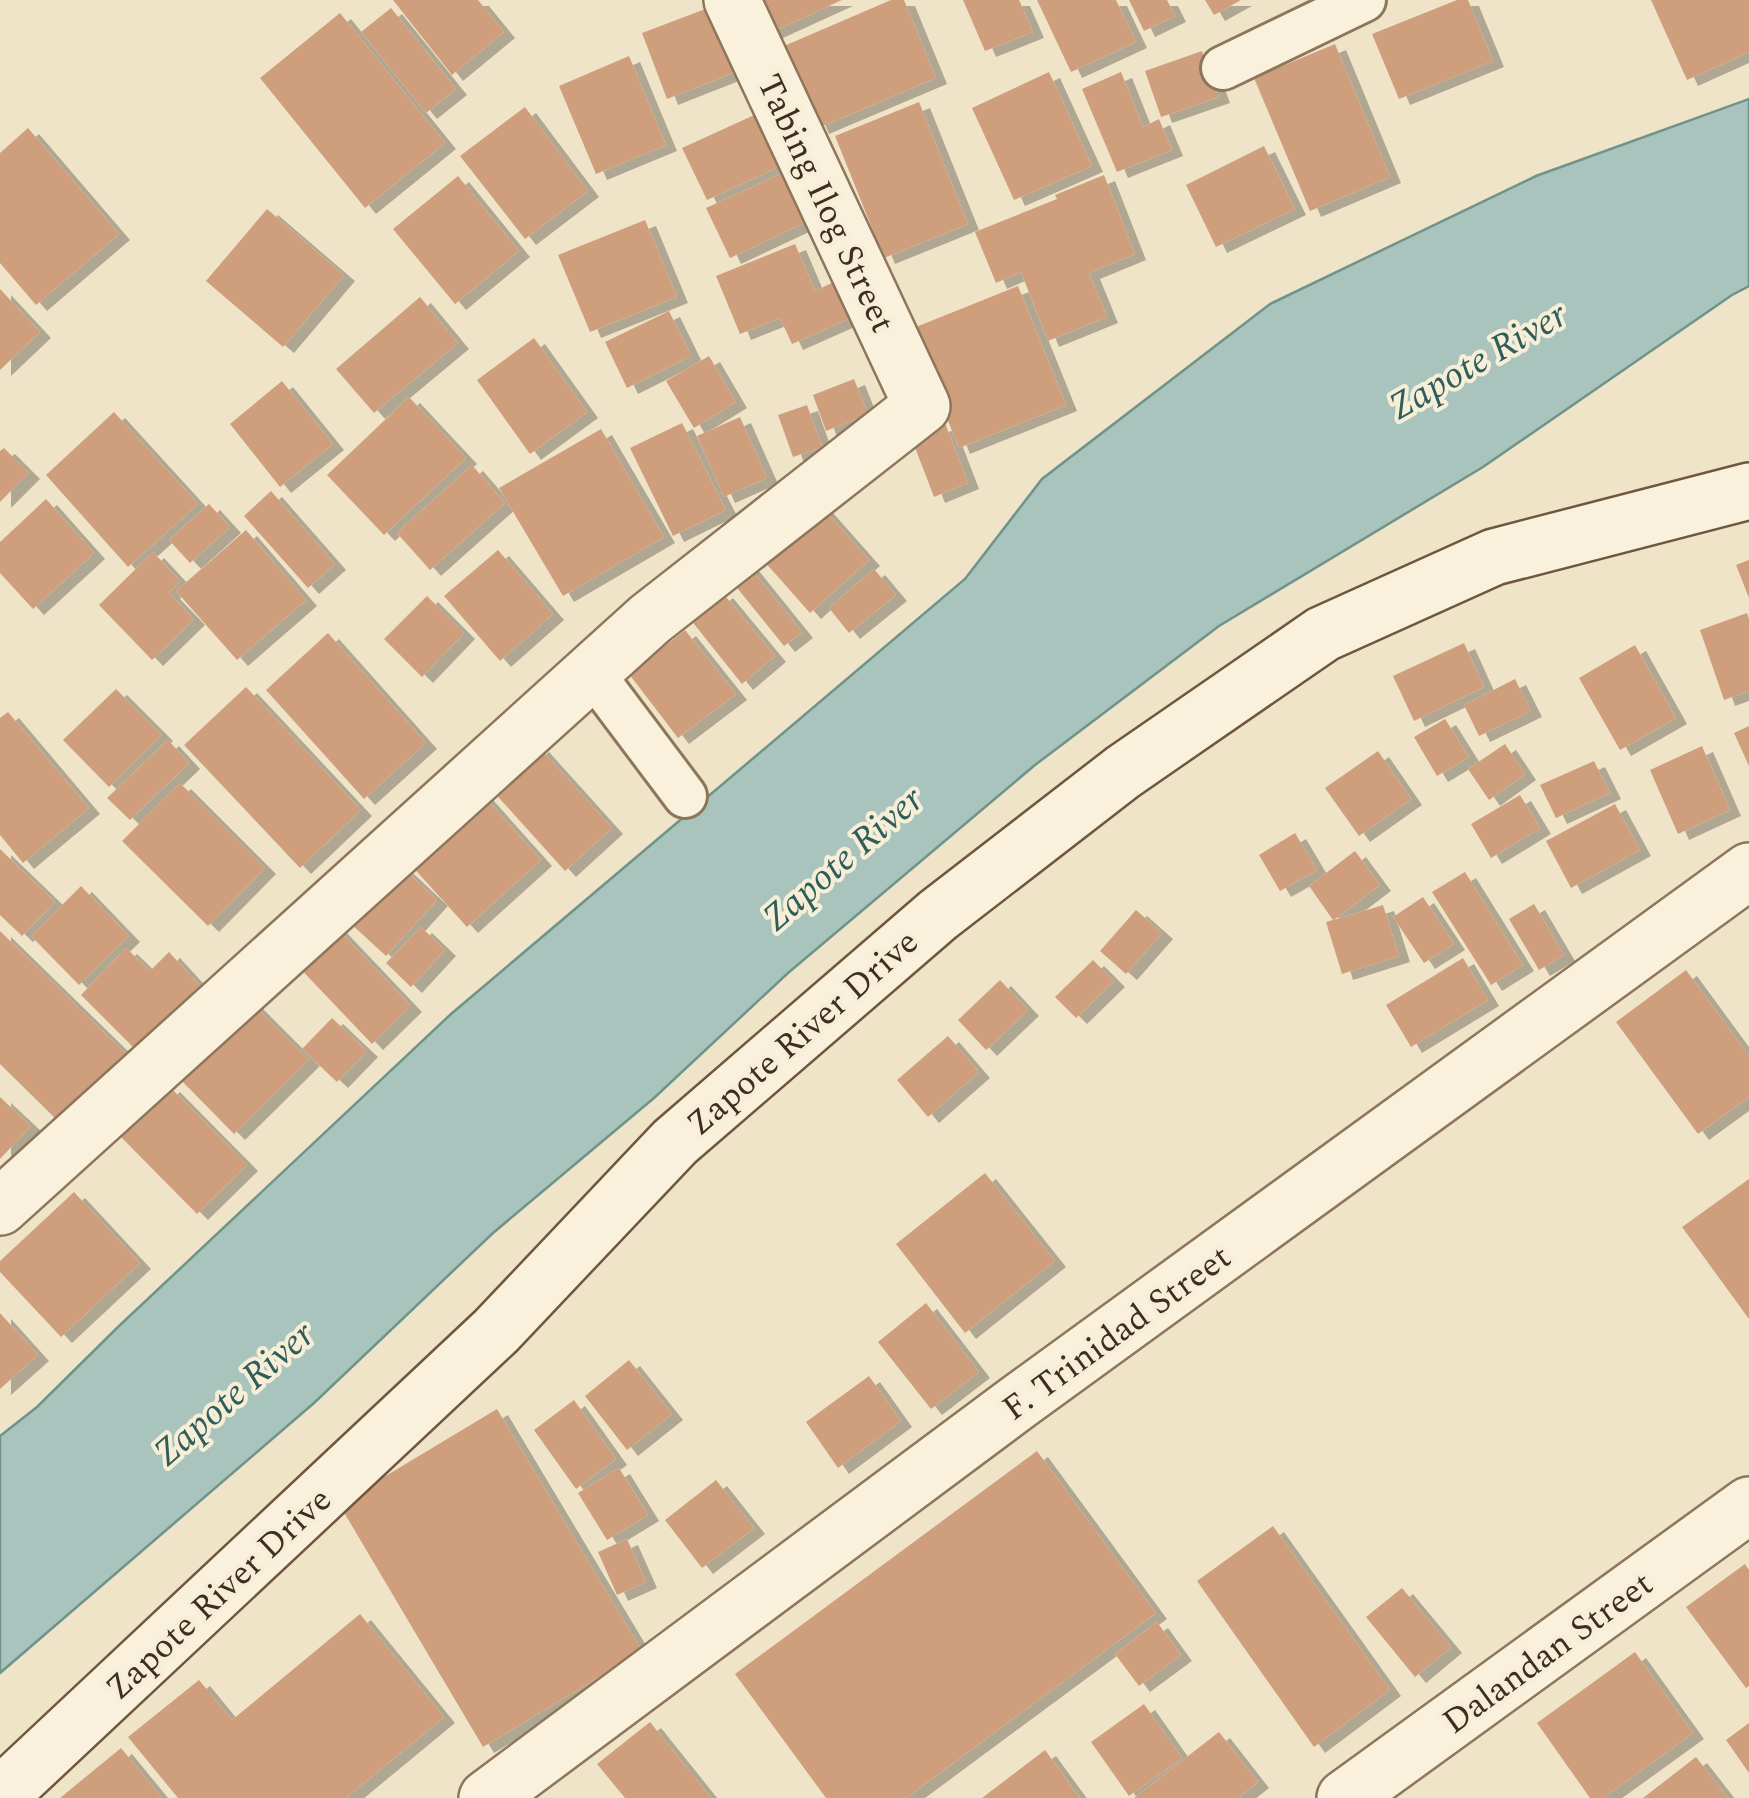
<svg xmlns="http://www.w3.org/2000/svg" width="1749" height="1798" font-family="Spectral,serif">
  <style>
    .water { fill: #a9c4bc; stroke: #6f938a; stroke-width: 2.5 }
    .building { fill: #cf9f7d; filter: url(#shadow) }
    .lines { fill: none; stroke-linecap: round; stroke-linejoin: round }
    .lane-casing { stroke: #8d765c; stroke-width: 48 }
    .street-casing { stroke: #8d765c; stroke-width: 60 }
    .secondary-casing { stroke: #6f573f; stroke-width: 60 }
    .lane { stroke: #faf1dc; stroke-width: 42 }
    .street { stroke: #faf1dc; stroke-width: 55 }
    .secondary { stroke: #faf1dc; stroke-width: 55 }
    .labels { text-anchor: middle; stroke-width: 8; stroke-linejoin: round; paint-order: stroke }
    .street-label { font-size: 35px; fill: #3d2e20; stroke: #f7eed8 }
    .water-label { font-size: 38px; font-style: italic; fill: #2f5d5a; stroke: #f7eed8 }
  </style>
  <defs>
    <filter id="shadow"><feDropShadow dx="11" dy="6" stdDeviation="0" flood-color="#0004"/></filter>
  </defs>
  <rect width="100%" height="100%" fill="#f0e4c8"/>
  <path class="water" d="M 1749,99 L 1749,286 L 1732,295 L 1483,467 L 1219,626 L 1035,765 L 788,973 L 654,1098 L 493,1233 L 314,1403 L 0,1673 L 0,1436 L 37,1407 L 119,1326 L 451,1014 L 965,579 L 1042,479 L 1270,304 L 1536,176 Z"/>
  <path class="building" d="M 393,0 L 478,0 L 504,32 L 452,75 Z
    M 744,0 L 842,0 L 761,37 Z
    M 891,0 L 904,0 L 936,78 L 818,128 L 784,46 Z
    M 963,0 L 1019,0 L 1033,32 L 985,51 Z
    M 1037,0 L 1116,0 L 1136,42 L 1071,72 Z
    M 1129,0 L 1167,0 L 1175,16 L 1144,31 Z
    M 1205,0 L 1241,0 L 1214,15 Z
    M 1457,0 L 1468,0 L 1493,61 L 1399,99 L 1372,34 Z
    M 1651,0 L 1749,0 L 1749,52 L 1687,80 Z
    M 391,8 L 456,89 L 426,113 L 361,32 Z
    M 708,8 L 733,73 L 667,99 L 642,33 Z
    M 340,13 L 445,143 L 365,208 L 260,78 Z
    M 1335,44 L 1390,177 L 1310,211 L 1254,78 Z
    M 1202,51 L 1219,97 L 1161,117 L 1145,71 Z
    M 629,56 L 666,145 L 596,174 L 559,86 Z
    M 1049,72 L 1092,166 L 1014,200 L 972,108 Z
    M 1121,72 L 1143,127 L 1159,119 L 1172,150 L 1117,172 L 1082,89 Z
    M 919,102 L 968,224 L 884,258 L 835,136 Z
    M 525,107 L 588,191 L 525,239 L 460,156 Z
    M 763,111 L 787,163 L 707,200 L 682,148 Z
    M 28,128 L 119,234 L 36,305 L 0,263 L 0,153 Z
    M 1264,146 L 1295,209 L 1216,247 L 1186,185 Z
    M 791,169 L 813,219 L 730,258 L 706,208 Z
    M 1104,175 L 1135,254 L 1089,273 L 1107,317 L 1048,341 L 1021,272 L 996,283 L 975,232 L 1057,199 L 1055,195 Z
    M 458,176 L 519,251 L 455,304 L 393,229 Z
    M 267,209 L 344,275 L 283,347 L 206,281 Z
    M 645,220 L 677,297 L 590,332 L 558,255 Z
    M 795,244 L 815,291 L 840,279 L 857,315 L 792,344 L 780,318 L 740,334 L 716,276 Z
    M 1018,286 L 1066,405 L 959,448 L 911,329 Z
    M 0,289 L 40,332 L 0,370 Z
    M 420,297 L 458,343 L 374,413 L 336,369 Z
    M 669,311 L 691,356 L 627,388 L 605,342 Z
    M 534,338 L 587,412 L 530,454 L 477,380 Z
    M 709,356 L 736,402 L 694,428 L 666,381 Z
    M 854,379 L 868,414 L 826,431 L 813,395 Z
    M 282,381 L 333,444 L 280,487 L 230,424 Z
    M 409,397 L 466,458 L 384,535 L 327,475 Z
    M 807,405 L 822,447 L 793,457 L 778,415 Z
    M 114,412 L 198,504 L 128,567 L 46,475 Z
    M 740,417 L 767,478 L 724,497 L 697,436 Z
    M 682,423 L 726,510 L 673,536 L 630,448 Z
    M 945,423 L 968,483 L 934,497 L 911,437 Z
    M 601,429 L 664,537 L 563,596 L 499,488 Z
    M 4,448 L 29,473 L 0,502 L 0,451 Z
    M 472,465 L 505,503 L 430,570 L 397,533 Z
    M 271,491 L 335,564 L 308,588 L 244,516 Z
    M 46,499 L 94,553 L 33,609 L 0,573 L 0,542 Z
    M 815,499 L 869,560 L 810,613 L 756,552 Z
    M 209,504 L 230,527 L 190,563 L 169,540 Z
    M 246,530 L 306,600 L 237,660 L 176,591 Z
    M 498,550 L 553,614 L 500,661 L 444,596 Z
    M 153,552 L 180,581 L 169,593 L 194,619 L 152,660 L 99,605 Z
    M 1749,560 L 1749,598 L 1736,565 Z
    M 748,565 L 802,632 L 784,646 L 730,579 Z
    M 874,569 L 896,595 L 849,633 L 829,608 Z
    M 722,592 L 775,656 L 742,684 L 690,619 Z
    M 427,596 L 464,633 L 422,677 L 384,639 Z
    M 1747,613 L 1749,619 L 1749,691 L 1724,700 L 1700,630 Z
    M 685,630 L 736,694 L 678,738 L 629,674 Z
    M 328,633 L 426,743 L 364,799 L 266,690 Z
    M 1464,643 L 1484,687 L 1414,721 L 1393,676 Z
    M 1635,645 L 1676,718 L 1620,750 L 1579,678 Z
    M 1515,679 L 1531,711 L 1479,736 L 1464,705 Z
    M 246,687 L 361,810 L 300,868 L 184,745 Z
    M 116,689 L 162,735 L 109,787 L 63,740 Z
    M 8,712 L 89,808 L 23,863 L 0,835 L 0,718 Z
    M 1445,719 L 1469,757 L 1437,776 L 1414,737 Z
    M 1749,726 L 1749,766 L 1734,733 Z
    M 168,740 L 189,763 L 130,820 L 107,798 Z
    M 1505,744 L 1525,774 L 1489,800 L 1468,769 Z
    M 538,746 L 612,828 L 565,871 L 491,789 Z
    M 1702,746 L 1730,810 L 1678,834 L 1650,770 Z
    M 1378,751 L 1411,799 L 1359,836 L 1325,788 Z
    M 1594,761 L 1610,793 L 1556,818 L 1540,785 Z
    M 180,783 L 265,868 L 208,926 L 122,841 Z
    M 474,785 L 541,860 L 467,927 L 399,852 Z
    M 1520,795 L 1540,828 L 1491,858 L 1471,824 Z
    M 1615,804 L 1640,850 L 1571,888 L 1546,841 Z
    M 1295,833 L 1317,870 L 1280,891 L 1259,855 Z
    M 0,849 L 55,902 L 22,936 L 0,915 Z
    M 1355,851 L 1380,885 L 1334,920 L 1383,905 L 1399,956 L 1342,974 L 1326,922 L 1333,920 L 1309,886 Z
    M 389,855 L 437,900 L 386,956 L 338,912 Z
    M 1465,872 L 1523,965 L 1491,985 L 1432,892 Z
    M 81,886 L 129,936 L 79,985 L 31,936 Z
    M 1423,897 L 1454,944 L 1424,963 L 1393,917 Z
    M 1534,904 L 1564,955 L 1539,970 L 1509,919 Z
    M 1136,910 L 1162,933 L 1126,974 L 1100,951 Z
    M 333,924 L 411,1006 L 372,1044 L 293,961 Z
    M 421,927 L 445,950 L 411,987 L 386,963 Z
    M 0,931 L 126,1054 L 60,1123 L 0,1064 Z
    M 126,948 L 150,971 L 169,952 L 200,986 L 138,1052 L 81,995 Z
    M 1463,958 L 1488,1000 L 1411,1047 L 1386,1005 Z
    M 1093,960 L 1114,981 L 1076,1018 L 1055,997 Z
    M 1686,970 L 1749,1056 L 1749,1097 L 1698,1134 L 1616,1022 Z
    M 1000,980 L 1028,1010 L 986,1050 L 958,1020 Z
    M 251,1002 L 309,1060 L 234,1134 L 178,1077 Z
    M 332,1018 L 367,1051 L 337,1082 L 302,1049 Z
    M 948,1036 L 979,1072 L 928,1117 L 897,1080 Z
    M 169,1086 L 247,1165 L 197,1214 L 120,1136 Z
    M 0,1097 L 31,1126 L 0,1159 Z
    M 985,1173 L 1055,1261 L 965,1333 L 896,1244 Z
    M 1749,1179 L 1749,1319 L 1682,1227 Z
    M 74,1192 L 140,1263 L 61,1337 L 0,1272 L 0,1261 Z
    M 926,1303 L 979,1372 L 931,1409 L 878,1342 Z
    M 0,1313 L 38,1355 L 0,1389 Z
    M 629,1360 L 672,1414 L 627,1450 L 585,1396 Z
    M 869,1376 L 901,1421 L 838,1468 L 806,1422 Z
    M 574,1400 L 616,1459 L 576,1489 L 534,1430 Z
    M 497,1409 L 642,1651 L 483,1747 L 339,1504 Z
    M 1037,1451 L 1156,1613 L 906,1798 L 826,1798 L 735,1674 Z
    M 619,1468 L 648,1515 L 607,1540 L 578,1493 Z
    M 716,1480 L 754,1528 L 702,1568 L 665,1520 Z
    M 1273,1526 L 1390,1690 L 1314,1747 L 1197,1581 Z
    M 627,1539 L 646,1582 L 617,1595 L 598,1552 Z
    M 1745,1564 L 1749,1570 L 1749,1686 L 1746,1688 L 1686,1607 Z
    M 1402,1588 L 1451,1647 L 1415,1677 L 1366,1617 Z
    M 360,1614 L 444,1717 L 346,1798 L 178,1798 L 128,1737 L 199,1680 L 232,1720 Z
    M 1157,1622 L 1181,1655 L 1139,1686 L 1115,1654 Z
    M 1635,1652 L 1693,1733 L 1603,1798 L 1590,1798 L 1537,1723 Z
    M 1144,1704 L 1182,1758 L 1129,1796 L 1091,1742 Z
    M 650,1722 L 711,1798 L 625,1798 L 597,1764 Z
    M 1749,1723 L 1749,1773 L 1726,1740 Z
    M 1219,1732 L 1258,1782 L 1238,1798 L 1134,1798 Z
    M 121,1748 L 162,1798 L 60,1798 Z
    M 1045,1750 L 1080,1798 L 982,1798 Z
    M 1696,1757 L 1728,1798 L 1643,1798 Z"/>
  <g class="lines">
    <g class="lane-casing">
      <path id="lane" d="M 1223,68 L 1364,0
        M 591,671 L 685,796"/>
    </g>
    <g class="street-casing">
      <path id="street" d="M 0,1207 L 650,619 L 922,406 L 732,0
        M 487,1798 L 1017,1403 L 1749,871
        M 1345,1798 L 1749,1505"/>
    </g>
    <g class="secondary-casing">
      <path id="secondary" d="M 0,1796 L 496,1331 L 675,1142 L 938,915 L 1123,772 L 1323,634 L 1494,557 L 1749,491"/>
    </g>
    <use href="#lane" class="lane"/>
    <use href="#street" class="street"/>
    <use href="#secondary" class="secondary"/>
  </g>
  <g class="labels">
    <g class="street-label">
      <text transform="translate(827 203) rotate(65)" y="12">Tabing Ilog Street</text>
      <text transform="translate(802 1032) rotate(-41)" y="12">Zapote River Drive</text>
      <text transform="translate(1116 1332) rotate(-36)" y="12">F. Trinidad Street</text>
      <text transform="translate(218 1593) rotate(-43)" y="12">Zapote River Drive</text>
      <text transform="translate(1547 1652) rotate(-36)" y="12">Dalandan Street</text>
    </g>
    <g class="water-label">
      <text transform="translate(1477 360) rotate(-30)" y="13">Zapote River</text>
      <text transform="translate(842 858) rotate(-41)" y="13">Zapote River</text>
      <text transform="translate(233 1393) rotate(-41)" y="13">Zapote River</text>
    </g>
  </g>
</svg>
